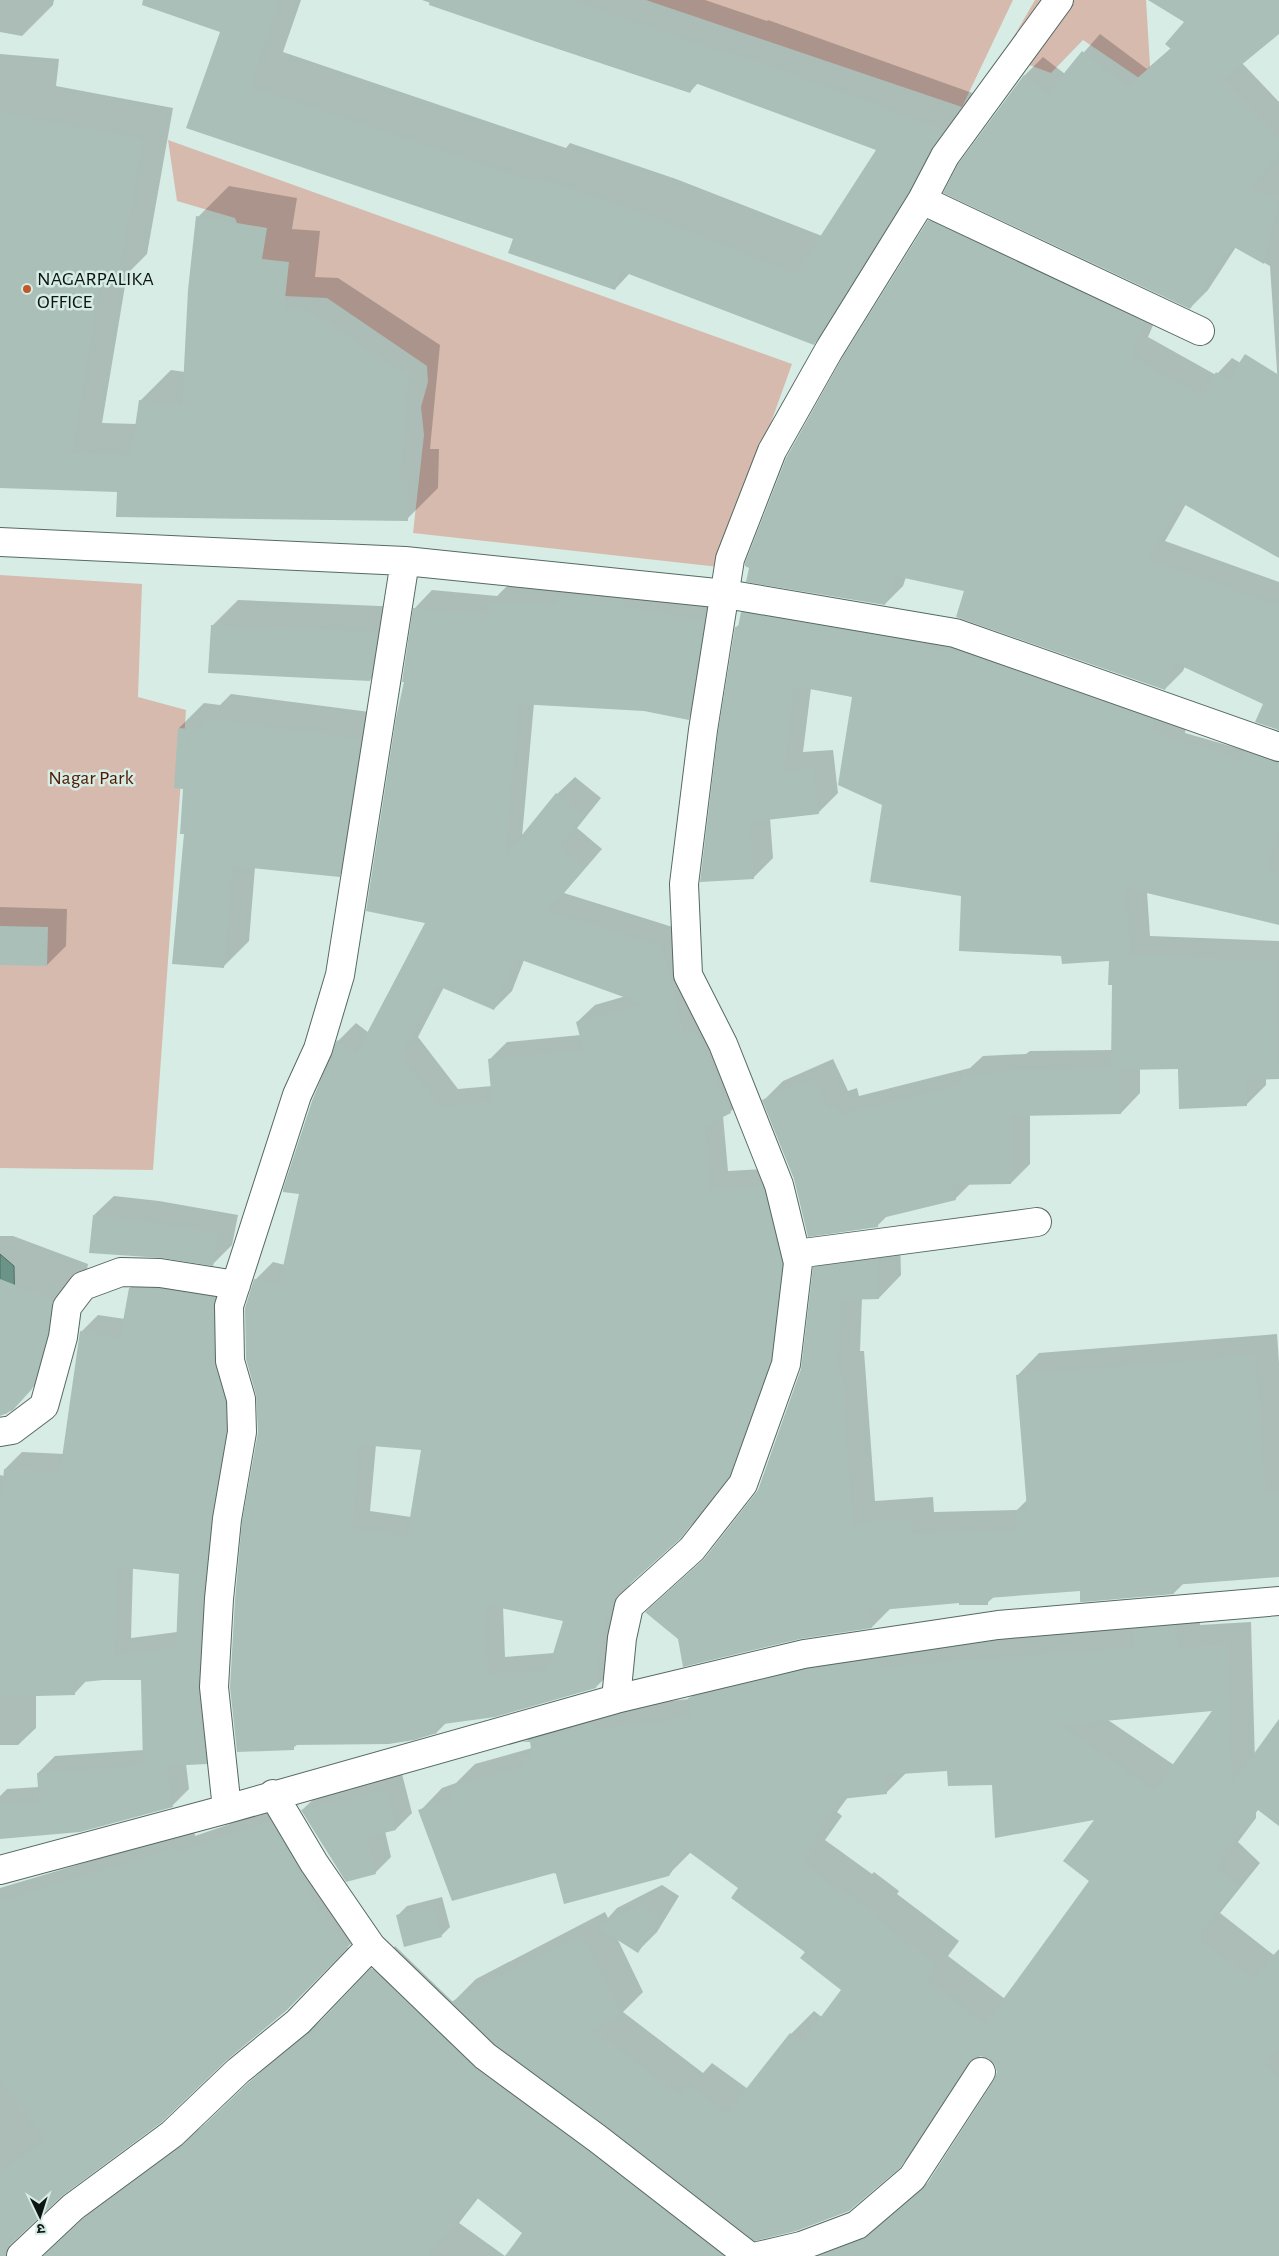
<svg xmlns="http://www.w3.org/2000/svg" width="1279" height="2256" font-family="'Alegreya Sans','Noto Sans Devanagari',sans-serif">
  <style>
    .green { fill: #d6baae }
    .water { fill: #86b9aa; stroke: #62887d }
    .shadow { fill: #0003; fill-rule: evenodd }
    .building { fill: #abbfb9; fill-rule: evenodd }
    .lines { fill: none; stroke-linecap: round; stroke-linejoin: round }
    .minor-casing { stroke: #566963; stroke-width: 30 }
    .minor { stroke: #fff; stroke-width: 28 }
    .poi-dot { fill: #bf592a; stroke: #d7ece5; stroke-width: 2 }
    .labels { text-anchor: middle; stroke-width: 5; stroke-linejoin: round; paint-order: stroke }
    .poi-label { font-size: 20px; fill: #0d1513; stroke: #d7ece5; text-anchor: start }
    .park-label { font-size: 20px; fill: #501a00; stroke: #d7ece5 }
  </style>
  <rect width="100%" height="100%" fill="#d7ece5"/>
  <path class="green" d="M 646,0 L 1013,0 L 962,107 Z
    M 1035,0 L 1146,0 L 1150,66 L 1145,82 L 1083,40 L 1051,73 L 1003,55 Z
    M 168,140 L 792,364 L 719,567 L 413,533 L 424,435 L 421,407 L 428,382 L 427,366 L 327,298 L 284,296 L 259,279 L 235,218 L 177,201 Z
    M 0,575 L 142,584 L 138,697 L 186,710 L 153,1170 L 0,1168 Z"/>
  <path class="water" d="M 0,1254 L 14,1266 L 15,1320 L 0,1337 Z"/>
  <path class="shadow" d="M 0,0 L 54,0 L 53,5 L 22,36 L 0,32 Z
    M 170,0 L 301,0 L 283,52 L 566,148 L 570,143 L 676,179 L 822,236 L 878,149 L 698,83 L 690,92 L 422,0 L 705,0 L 767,21 L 768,20 L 978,95 L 848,309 L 814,343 L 630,273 L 615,289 L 515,238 L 188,128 L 221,31 Z
    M 1151,0 L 1279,0 L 1279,33 L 1242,63 L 1279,102 L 1279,540 L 1186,504 L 1165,541 L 1279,582 L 1279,730 L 1257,721 L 1265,703 L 1185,666 L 1183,671 L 1165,689 L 966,590 L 906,577 L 903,586 L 885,604 L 929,221 L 947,203 L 1162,304 L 1148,337 L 1216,375 L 1232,358 L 1278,385 L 1270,266 L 1236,247 L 1208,290 L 1190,308 L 959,165 L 1025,75 L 1043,57 L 1065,74 L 1100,34 L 1147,69 L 1171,48 L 1186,22 Z
    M 0,54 L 59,59 L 56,86 L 173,108 L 147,254 L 127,274 L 102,423 L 137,424 L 140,401 L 171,370 L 185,372 L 198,217 L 229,186 L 297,198 L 292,229 L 320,231 L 315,277 L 338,278 L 440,345 L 430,449 L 439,449 L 438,488 L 407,519 L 118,490 L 0,487 Z
    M 508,585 L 722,603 L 706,701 L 688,718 L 644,710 L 534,703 L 522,837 L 557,794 L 575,777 L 601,798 L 577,828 L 602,849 L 564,893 L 679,929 L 748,1095 L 730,1112 L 723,1116 L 728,1171 L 780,1168 L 788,1342 L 747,1457 L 698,1519 L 631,1581 L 618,1625 L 614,1669 L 596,1687 L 447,1722 L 437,1732 L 298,1744 L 293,1748 L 259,1432 L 255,1280 L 273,1262 L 285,1265 L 338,1041 L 356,1023 L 369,1033 L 427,922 L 406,681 L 415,608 L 432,590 L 497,596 ZM 524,960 L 626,996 L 595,1005 L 577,1022 L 581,1035 L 507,1042 L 489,1060 L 492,1086 L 458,1089 L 418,1037 L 444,987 L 494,1009 L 512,991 ZM 376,1445 L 422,1448 L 411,1517 L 370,1511 ZM 503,1607 L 565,1620 L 554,1653 L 505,1657 Z
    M 761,593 L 936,623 L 1187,717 L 1185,733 L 1279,760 L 1279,924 L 1147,892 L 1150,936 L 1279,941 L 1279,1077 L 1266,1078 L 1266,1085 L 1246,1105 L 1179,1067 L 1140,1069 L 1140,1093 L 1121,1113 L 1030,1115 L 1030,1164 L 1011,1183 L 970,1184 L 955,1199 L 888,1215 L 877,1226 L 795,1179 L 764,1100 L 783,1081 L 833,1059 L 848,1091 L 857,1088 L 859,1096 L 970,1068 L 983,1056 L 1026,1054 L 1030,1051 L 1113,1050 L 1113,984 L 1110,959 L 1062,955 L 962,895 L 883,805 L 854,696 L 811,688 L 803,752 L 833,750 L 838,793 L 818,813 L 770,818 L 773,858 L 753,878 L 736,627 L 740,624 L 742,613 Z
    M 238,600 L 403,607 L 396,654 L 370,680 L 212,626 Z
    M 231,694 L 385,714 L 364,850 L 339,875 L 255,867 L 249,941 L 224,966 L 185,833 L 185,788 L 179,728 L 204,703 L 220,705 Z
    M 0,907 L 67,909 L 66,946 L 47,965 L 0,964 Z
    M 114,1196 L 159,1201 L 238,1215 L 232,1245 L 213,1264 L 94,1215 Z
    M 0,1236 L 13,1236 L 88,1264 L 82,1298 L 67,1353 L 6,1414 L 0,1415 Z
    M 900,1237 L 901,1275 L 879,1298 L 862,1298 L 860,1351 L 864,1351 L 875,1501 L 933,1497 L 934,1512 L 1017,1510 L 1028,1499 L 1017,1376 L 1039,1353 L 1277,1334 L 1279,1363 L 1279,1576 L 1184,1583 L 1174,1593 L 1081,1590 L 995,1596 L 987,1603 L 960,1602 L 891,1608 L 872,1627 L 679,1638 L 647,1612 L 711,1553 L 759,1490 L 802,1369 L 814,1268 L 837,1246 Z
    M 148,1271 L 232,1281 L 223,1746 L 206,1763 L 186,1764 L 189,1789 L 172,1806 L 0,1838 L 0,1796 L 7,1789 L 39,1787 L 38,1773 L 55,1756 L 144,1750 L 142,1679 L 87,1680 L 74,1694 L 36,1695 L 36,1728 L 18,1745 L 0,1745 L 0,1475 L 4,1476 L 5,1469 L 22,1452 L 64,1454 L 81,1332 L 98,1315 L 125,1319 L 130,1288 ZM 133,1567 L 180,1573 L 177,1632 L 131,1638 Z
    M 1199,1603 L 1200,1625 L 1251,1622 L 1255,1763 L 1279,1724 L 1279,1814 L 1256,1807 L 1256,1818 L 1238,1842 L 1260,1863 L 1220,1913 L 1275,1956 L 1279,1952 L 1279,2256 L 507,2256 L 524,2233 L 479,2197 L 459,2223 L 505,2256 L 43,2256 L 107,2196 L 207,2123 L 273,2060 L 329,2014 L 395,1946 L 453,2002 L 476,1979 L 605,1912 L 608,1918 L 617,1908 L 662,1885 L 679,1896 L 657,1932 L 638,1951 L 617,1938 L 643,1992 L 623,2012 L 703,2073 L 712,2063 L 748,2089 L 791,2034 L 814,2011 L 823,2018 L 843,1990 L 740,1888 L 691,1852 L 668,1875 L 557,1873 L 420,1811 L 442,1788 L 456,1783 L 475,1764 L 532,1748 L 531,1740 L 525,1740 L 547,1719 L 615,1707 L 689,1699 L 712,1675 ZM 1214,1709 L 1174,1765 L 1108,1720 ZM 948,1770 L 1097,1818 L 1090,1880 L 1005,1999 L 948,1956 L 959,1941 L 897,1894 L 899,1891 L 874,1872 L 872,1874 L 825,1840 L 842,1816 L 837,1812 L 848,1797 L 886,1793 L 906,1773 ZM 980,2056 L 990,2058 L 996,2065 L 998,2073 L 995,2081 L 931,2180 L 887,2217 L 762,2246 L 754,2240 L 899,2167 L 923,2143 Z
    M 402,1774 L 412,1813 L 396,1829 L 385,1831 L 391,1857 L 375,1873 L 302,1810 L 318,1795 Z
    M 288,1804 L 364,1930 L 304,1992 L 0,2236 L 0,1888 L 194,1830 L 195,1836 Z
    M 442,1897 L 450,1927 L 441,1936 L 397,1916 L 407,1906 Z"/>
  <path class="building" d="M 143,0 L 280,0 L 250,86 L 533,182 L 535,177 L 641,213 L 796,274 L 876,150 L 695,83 L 690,93 L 537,42 L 429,5 L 430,0 L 571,0 L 732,55 L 733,53 L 945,130 L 931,149 L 908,192 L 814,345 L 621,271 L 615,290 L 508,253 L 513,239 L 186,128 L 220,32 L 142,5 Z
    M 1148,0 L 1279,0 L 1279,34 L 1223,80 L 1279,138 L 1279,153 L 1250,191 L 1279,197 L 1264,264 L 1232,246 L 1190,309 L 943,193 L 958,164 L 1024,75 L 1048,93 L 1082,51 L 1128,86 L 1171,49 L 1165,44 L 1184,22 Z
    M 0,112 L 143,139 L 116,287 L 100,284 L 72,453 L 131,455 L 139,400 L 182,406 L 188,290 L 196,216 L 267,228 L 262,259 L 289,262 L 284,308 L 306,309 L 409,376 L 400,480 L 408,480 L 408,521 L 116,517 L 117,492 L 0,488 Z
    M 928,220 L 1145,322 L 1130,356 L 1201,395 L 1216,372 L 1228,380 L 1245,354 L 1279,375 L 1279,558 L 1180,502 L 1148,559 L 1279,606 L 1279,730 L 1255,722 L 1263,704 L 1175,663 L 1165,690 L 956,617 L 964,591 L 895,576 L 885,605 L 746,582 L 749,568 L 745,566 L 745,563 L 786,458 L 842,358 Z
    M 557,595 L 624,599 L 624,606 L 704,621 L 689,720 L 644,711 L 519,704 L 505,856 L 556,793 L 585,816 L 560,846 L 585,867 L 548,911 L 662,946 L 684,1034 L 696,1030 L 731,1113 L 705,1126 L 710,1188 L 762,1185 L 764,1190 L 782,1264 L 771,1360 L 729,1476 L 681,1538 L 621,1592 L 617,1589 L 600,1644 L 596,1688 L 495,1717 L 436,1725 L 437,1733 L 414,1740 L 389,1744 L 294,1745 L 294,1750 L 237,1752 L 230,1687 L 235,1600 L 242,1521 L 258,1432 L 256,1395 L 246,1359 L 245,1308 L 254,1279 L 279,1285 L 299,1194 L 283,1192 L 283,1189 L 312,1101 L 337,1040 L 356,1054 L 425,923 L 366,911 L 396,718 L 404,682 L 402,682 L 413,608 L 489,614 L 489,603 L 556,604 ZM 516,958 L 643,1004 L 576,1022 L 583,1048 L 586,1050 L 488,1059 L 492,1101 L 440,1107 L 401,1056 L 438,986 L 494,1010 ZM 360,1445 L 421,1450 L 407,1536 L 352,1528 ZM 486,1605 L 563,1621 L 548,1670 L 488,1674 Z
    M 741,612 L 917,642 L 945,651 L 946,647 L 951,648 L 1155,720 L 1150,731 L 1220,752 L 1239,761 L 1243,751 L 1279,762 L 1279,832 L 1268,869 L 1279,873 L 1279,925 L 1126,888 L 1131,955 L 1276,961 L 1279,1079 L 1246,1080 L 1247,1106 L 1179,1109 L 1178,1069 L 1120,1070 L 1121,1114 L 1011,1116 L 1011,1184 L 952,1185 L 956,1200 L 878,1219 L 878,1227 L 808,1237 L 794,1179 L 762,1100 L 814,1077 L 828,1109 L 837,1106 L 840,1114 L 962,1084 L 962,1074 L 1009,1073 L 1009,1070 L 1111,1069 L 1112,985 L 1108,985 L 1109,961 L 1062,964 L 1061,956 L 959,951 L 961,896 L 870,882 L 882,805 L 838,785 L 852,697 L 794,686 L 784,771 L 814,768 L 819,814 L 750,822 L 754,879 L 700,882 L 718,732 L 735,627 L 738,627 Z
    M 211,625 L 378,632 L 370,681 L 208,673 Z
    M 205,718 L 361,739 L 340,877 L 233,866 L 224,968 L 172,964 L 184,834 L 180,834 L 183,789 L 174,788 L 178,728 L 204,730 Z
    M 0,926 L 48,927 L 47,966 L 0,965 Z
    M 93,1215 L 140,1220 L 219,1234 L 213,1266 L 162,1258 L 89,1253 Z
    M 879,1259 L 879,1299 L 841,1300 L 839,1373 L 842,1373 L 853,1523 L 911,1518 L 912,1534 L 1017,1531 L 1015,1510 L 1027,1509 L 1016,1375 L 1255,1355 L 1266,1492 L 1279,1491 L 1279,1577 L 1173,1585 L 1174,1594 L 1084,1602 L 1080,1602 L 1080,1591 L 988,1598 L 988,1605 L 959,1605 L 959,1603 L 869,1611 L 872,1628 L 800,1639 L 683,1667 L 678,1639 L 645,1612 L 704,1559 L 758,1490 L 801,1369 L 813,1267 Z
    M 0,1279 L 54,1300 L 48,1334 L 32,1389 L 13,1410 L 0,1416 Z
    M 129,1288 L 159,1289 L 215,1298 L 213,1306 L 214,1361 L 225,1401 L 226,1431 L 212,1516 L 203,1598 L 198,1686 L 207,1764 L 167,1766 L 173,1807 L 80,1832 L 0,1839 L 0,1805 L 39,1802 L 37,1773 L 143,1765 L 141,1680 L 103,1680 L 74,1683 L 75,1695 L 0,1697 L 0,1493 L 2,1493 L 4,1469 L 60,1472 L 80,1331 L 120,1338 ZM 117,1567 L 179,1574 L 176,1647 L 115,1655 Z
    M 1176,1625 L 1178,1648 L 1228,1645 L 1232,1784 L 1279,1719 L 1279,1826 L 1258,1810 L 1216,1866 L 1238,1886 L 1198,1937 L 1252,1978 L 1279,1949 L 1279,2047 L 1264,2066 L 1279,2076 L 1279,2256 L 819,2256 L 867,2237 L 925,2187 L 994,2080 L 997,2072 L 995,2065 L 989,2059 L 981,2056 L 974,2058 L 968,2063 L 900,2168 L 849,2211 L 796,2231 L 755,2241 L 608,2127 L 495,2044 L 451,2002 L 582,1934 L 621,2016 L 592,2029 L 681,2096 L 689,2085 L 727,2113 L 790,2033 L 802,2042 L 841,1990 L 800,1958 L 805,1952 L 731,1898 L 738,1888 L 685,1849 L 669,1876 L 564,1904 L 556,1874 L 554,1873 L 452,1901 L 418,1810 L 454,1797 L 451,1786 L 524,1766 L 522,1758 L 532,1755 L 530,1742 L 522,1742 L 593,1722 L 593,1729 L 672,1720 L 672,1718 L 691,1715 L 688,1698 L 807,1669 L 878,1659 L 879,1667 L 1134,1647 L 1133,1629 ZM 1212,1711 L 1154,1790 L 1061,1725 ZM 947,1771 L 948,1786 L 992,1785 L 995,1838 L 1094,1820 L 1063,1861 L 1089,1881 L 985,2024 L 926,1979 L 937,1965 L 875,1917 L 877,1915 L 850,1894 L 849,1897 L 803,1863 L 820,1839 L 815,1835 L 841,1799 L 887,1794 L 885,1775 Z
    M 387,1789 L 396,1830 L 367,1837 L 376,1874 L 346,1882 L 301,1810 Z
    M 271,1821 L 313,1890 L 306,1891 L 348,1948 L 287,2010 L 227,2060 L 162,2122 L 62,2196 L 10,2245 L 6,2256 L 0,2256 L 0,2172 L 45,2139 L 0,2081 L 0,1901 L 177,1847 L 178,1852 Z
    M 642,1904 L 661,1916 L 638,1953 L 597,1927 Z
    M 433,1906 L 442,1937 L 404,1947 L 396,1915 Z
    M 371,1968 L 476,2069 L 589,2151 L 723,2256 L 505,2256 L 522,2233 L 476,2197 L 428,2256 L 44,2256 L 83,2219 L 183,2145 L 248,2083 L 309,2033 Z"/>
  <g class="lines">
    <g class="minor-casing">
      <path id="minor" d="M 922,200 L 1200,331
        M 0,542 L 405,561 L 726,594 L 955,633 L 1279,747
        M 796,1254 L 1037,1222
        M 0,1432 L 12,1430 L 44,1406 L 63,1337 L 67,1307 L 83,1286 L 121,1272 L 160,1273 L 236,1285
        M 616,1699 L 622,1638 L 629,1606 L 692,1549 L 743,1484 L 786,1364 L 798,1263 L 779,1185 L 723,1044 L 688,975 L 684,884 L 703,730 L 730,559 L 772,451 L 829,350 L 922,200 L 945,156 L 1059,0
        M 273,1794 L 314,1863 L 371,1946 L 485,2056 L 598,2139 L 749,2256
        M 227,1809 L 214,1687 L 219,1599 L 227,1519 L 242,1432 L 241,1399 L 230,1361 L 229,1306 L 297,1095 L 318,1049 L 340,975 L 405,561
        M 0,1870 L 227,1809 L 616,1699 L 804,1654 L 998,1625 L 1279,1601
        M 21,2256 L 73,2207 L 172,2134 L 238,2071 L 298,2022 L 371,1946
        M 758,2256 L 801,2246 L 857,2225 L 912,2178 L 981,2072"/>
    </g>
    <use href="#minor" class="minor"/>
  </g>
  <circle class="poi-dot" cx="27" cy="289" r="5"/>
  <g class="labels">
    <g class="poi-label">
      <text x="37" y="285">NAGARPALIKA<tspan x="37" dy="23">OFFICE</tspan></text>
    </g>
    <g class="park-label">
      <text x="91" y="784">Nagar Park</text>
    </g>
  </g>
  <g transform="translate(40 2216) rotate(176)" stroke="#d7ece5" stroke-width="4" paint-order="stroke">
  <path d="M0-4L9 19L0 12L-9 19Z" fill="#0d1513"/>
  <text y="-8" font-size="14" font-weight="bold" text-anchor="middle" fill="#0d1513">उ</text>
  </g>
</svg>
